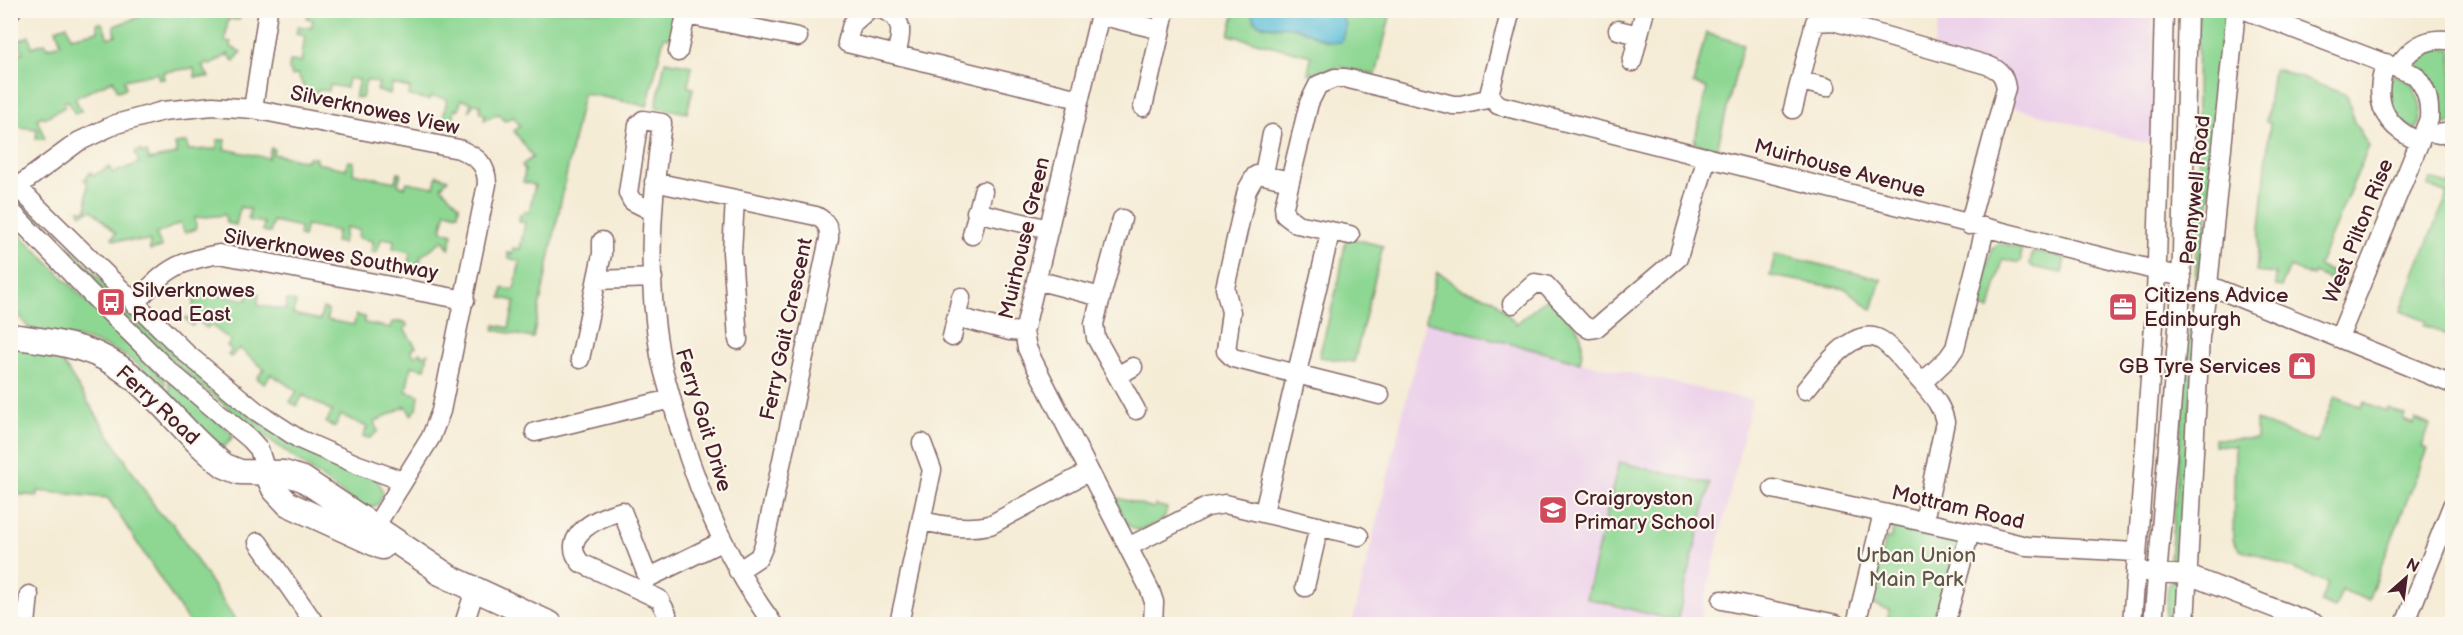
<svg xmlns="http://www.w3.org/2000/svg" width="2463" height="635" font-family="'Balsamiq Sans',sans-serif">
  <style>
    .built { fill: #ecd1ea }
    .green { fill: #8dd793; stroke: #6c7b5f; stroke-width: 1.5 }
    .water { fill: #5bbed9; stroke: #526e82; stroke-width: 1.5 }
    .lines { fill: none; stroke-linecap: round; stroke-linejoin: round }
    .minor-casing { stroke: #866767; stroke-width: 21 }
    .major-casing { stroke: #866767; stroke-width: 27 }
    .minor { stroke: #fff; stroke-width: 18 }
    .major { stroke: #fff; stroke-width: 24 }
    .labels { text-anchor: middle; stroke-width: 4.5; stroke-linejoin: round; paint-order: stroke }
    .street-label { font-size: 21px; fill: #4a1f2b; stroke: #fbf7ec }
    .poi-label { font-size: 21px; fill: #4a1f2b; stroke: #fbf7ec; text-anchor: start }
    .park-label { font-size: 21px; fill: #5e564a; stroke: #fbf7ec }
  </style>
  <rect width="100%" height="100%" fill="#fbf7ec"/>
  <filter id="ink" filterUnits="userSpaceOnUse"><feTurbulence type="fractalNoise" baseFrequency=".0167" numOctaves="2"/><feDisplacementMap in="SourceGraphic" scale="12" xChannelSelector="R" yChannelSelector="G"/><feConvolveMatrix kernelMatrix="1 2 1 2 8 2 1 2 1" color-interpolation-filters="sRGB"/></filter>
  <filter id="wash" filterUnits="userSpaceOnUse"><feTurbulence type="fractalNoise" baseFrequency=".008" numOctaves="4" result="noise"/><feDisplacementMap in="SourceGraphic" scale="24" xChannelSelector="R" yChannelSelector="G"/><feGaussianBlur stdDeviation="1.35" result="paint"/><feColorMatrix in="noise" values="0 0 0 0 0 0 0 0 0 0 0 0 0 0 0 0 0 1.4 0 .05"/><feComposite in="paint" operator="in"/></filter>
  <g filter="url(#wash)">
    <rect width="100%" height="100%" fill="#f5ecd6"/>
    <path class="built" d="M 1942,11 L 2153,11 L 2154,145 L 2001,104 L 2004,77 L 1933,49 Z
      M 1425,321 L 1580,362 L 1752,400 L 1699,624 L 1352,624 Z"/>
    <path class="green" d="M 1370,10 L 1390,16 L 1376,75 L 1340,67 L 1308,74 L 1311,56 L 1229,35 L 1235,11 Z
      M 158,11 L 243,11 L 239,20 L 228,19 L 225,41 L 231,42 L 231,47 L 241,52 L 234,62 L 228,54 L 211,65 L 208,62 L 202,66 L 209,77 L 195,77 L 194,68 L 163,72 L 164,79 L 159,79 L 157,73 L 124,80 L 126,88 L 118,91 L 113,80 L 75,98 L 81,111 L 75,114 L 68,100 L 63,103 L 65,107 L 44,118 L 42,116 L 37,119 L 45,139 L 36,139 L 37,129 L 11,126 L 11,57 L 23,52 L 18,41 L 29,36 L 32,47 L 45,43 L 47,48 L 61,44 L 56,29 L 67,25 L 71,37 L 98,31 L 97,23 L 102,23 L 108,38 L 116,35 L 114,26 L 139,17 L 137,11 L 147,11 L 148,12 Z
      M 309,11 L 677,11 L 672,38 L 664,37 L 647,106 L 583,93 L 533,338 L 494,330 L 495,325 L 509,328 L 515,301 L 501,298 L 503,288 L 514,290 L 520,261 L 508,258 L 508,253 L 512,254 L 513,248 L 520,249 L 525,223 L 519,221 L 520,214 L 523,214 L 524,211 L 529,212 L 535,185 L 523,182 L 525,170 L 522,165 L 533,157 L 514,131 L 520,126 L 513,116 L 505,121 L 499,114 L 484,120 L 485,114 L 480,113 L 480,104 L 474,103 L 469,111 L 471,102 L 461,100 L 459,109 L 455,109 L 453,121 L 443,119 L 447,99 L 431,96 L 429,100 L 409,96 L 410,88 L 392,84 L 390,94 L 377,91 L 379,83 L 366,80 L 362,98 L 355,97 L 359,80 L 348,78 L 346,88 L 330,85 L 329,91 L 318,90 L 312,101 L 297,74 L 292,76 L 289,69 L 290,61 L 301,62 L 305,35 L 296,33 L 298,26 L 311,28 L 313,20 L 307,18 Z
      M 2198,11 L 2228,11 L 2200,292 L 2197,292 L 2195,290 L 2199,180 L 2197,107 Z
      M 1706,33 L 1743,44 L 1717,149 L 1694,143 L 1707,88 L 1693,84 Z
      M 2443,47 L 2452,50 L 2452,123 L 2438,125 L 2436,124 C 2443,101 2433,73 2410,63 C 2419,52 2429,49 2443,47 Z
      M 665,61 L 692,66 L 688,87 L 693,88 L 687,113 L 656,107 Z
      M 2276,69 L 2347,95 L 2354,122 L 2369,146 L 2318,266 L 2332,272 L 2329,279 L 2314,273 L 2313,276 L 2290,267 L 2281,287 L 2275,286 L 2276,274 L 2256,272 L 2270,123 L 2266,122 L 2273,70 Z
      M 2392,74 L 2410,81 C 2421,102 2425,108 2416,130 C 2394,120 2383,97 2392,74 Z
      M 217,140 L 226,140 L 224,149 L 268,158 L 271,148 L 274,149 L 273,154 L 307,161 L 308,157 L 316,158 L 316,163 L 346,169 L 348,161 L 354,162 L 353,173 L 395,182 L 398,172 L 401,173 L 398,185 L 405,187 L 407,182 L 434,187 L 437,175 L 448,179 L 441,187 L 459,205 L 458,214 L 446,211 L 441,230 L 453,234 L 449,249 L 443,240 L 420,257 L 421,260 L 415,265 L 419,270 L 408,269 L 410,252 L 393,248 L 394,240 L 382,238 L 376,253 L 371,252 L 373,241 L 358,238 L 359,230 L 346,227 L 343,243 L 335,242 L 337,231 L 306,225 L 303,237 L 299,236 L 300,227 L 273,221 L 270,233 L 263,231 L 264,223 L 248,220 L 250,209 L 240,207 L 236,225 L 226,223 L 225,215 L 195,218 L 196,229 L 185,233 L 180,223 L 156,234 L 162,247 L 150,250 L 150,241 L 115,240 L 112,238 L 116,233 L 92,210 L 81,214 L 79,210 L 87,210 L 87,181 L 84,180 L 91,172 L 93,176 L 109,167 L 113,173 L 139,163 L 135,152 L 141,150 L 142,153 L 147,152 L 149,160 L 177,154 L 175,144 L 187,142 L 188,150 L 217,149 Z
      M 2431,179 L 2449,186 L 2452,179 L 2452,217 L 2450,226 L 2452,233 L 2452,337 L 2424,325 L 2426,321 L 2401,311 L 2417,266 L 2448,194 L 2428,186 Z
      M 11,187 L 108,287 L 104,291 L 11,195 Z
      M 10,224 L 162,377 L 165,381 L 164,391 C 154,380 143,368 130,359 C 100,339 63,335 28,328 L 11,302 Z
      M 1346,237 L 1383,246 L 1354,362 L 1319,357 L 1339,280 Z
      M 1999,243 L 2021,248 L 2021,261 L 2018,263 L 2003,259 L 1990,309 L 1976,306 L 1992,248 Z
      M 2033,251 L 2065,258 L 2062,273 L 2033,267 L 2030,264 Z
      M 1775,254 L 1881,279 L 1872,310 L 1846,289 L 1770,276 Z
      M 1437,272 L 1446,277 L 1460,289 L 1494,299 L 1516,324 L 1545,300 L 1551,301 C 1572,323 1588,328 1580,362 L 1425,321 Z
      M 215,288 L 221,289 L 220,295 L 247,300 L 249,291 L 259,293 L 258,305 L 285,310 L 287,300 L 296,302 L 293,314 L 320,320 L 323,308 L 328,310 L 327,320 L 354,325 L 356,315 L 365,317 L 364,323 L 391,328 L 393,322 L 405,322 L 408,326 L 404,329 L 416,347 L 411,350 L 414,356 L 420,352 L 423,356 L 428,353 L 425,369 L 411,366 L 406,391 L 419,395 L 417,409 L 411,415 L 406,406 L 374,422 L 378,431 L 370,438 L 363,437 L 367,427 L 341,415 L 335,427 L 326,423 L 332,411 L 303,395 L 297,406 L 290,402 L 297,391 L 271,374 L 264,384 L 257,378 L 264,369 L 239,348 L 231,357 L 228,355 L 232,350 L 227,346 L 231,341 L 211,325 L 207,328 L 197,320 L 192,326 L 185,318 L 192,318 L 195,291 L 191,290 Z
      M 112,295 L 190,369 L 256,420 L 378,480 L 383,493 L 378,504 L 367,510 L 358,505 L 242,419 L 193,380 L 107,300 Z
      M 2192,299 L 2198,303 L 2179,564 L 2176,566 L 2170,559 Z
      M 10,347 L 59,357 L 159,513 L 173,524 L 238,624 L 190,624 L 108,498 L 38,491 L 38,496 L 11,494 Z
      M 169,380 L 234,435 L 220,452 L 169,397 Z
      M 2335,396 L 2361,407 L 2364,402 L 2386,411 L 2388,408 L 2405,415 L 2403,420 L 2413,424 L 2415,419 L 2430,425 L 2422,447 L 2427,449 L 2368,600 L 2342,590 L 2335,608 L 2321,602 L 2328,583 L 2251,552 L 2250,553 L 2239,549 L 2233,540 L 2235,446 L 2214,445 L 2214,439 L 2256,439 L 2256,420 L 2316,443 Z
      M 1619,462 L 1710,484 L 1677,621 L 1586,598 Z
      M 1114,497 L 1154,508 L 1155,505 L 1167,508 L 1164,519 C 1129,540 1129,529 1114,497 Z
      M 1894,523 L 1961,540 L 1939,624 L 1887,624 L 1889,610 L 1869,603 L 1886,538 L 1891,538 Z
      M 2172,581 L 2177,582 L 2181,585 L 2180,624 L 2165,624 L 2168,584 Z"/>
    <path class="water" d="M 1251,11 C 1274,10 1317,5 1338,15 C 1343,17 1345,21 1346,26 L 1341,42 C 1325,44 1311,32 1295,28 C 1283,24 1269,30 1257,23 C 1253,20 1252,15 1251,11 Z"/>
  </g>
  <g filter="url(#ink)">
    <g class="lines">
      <g class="minor-casing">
        <path id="minor" d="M 868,10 L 852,24 L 847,43 L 1079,99
          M 883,10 C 906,18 901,37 896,55
          M 1101,10 L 1024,332 L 1027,348 L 1033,361 L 1150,590 L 1154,602 L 1153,624
          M 1836,10 L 1833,21 L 1987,65 C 2000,70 2004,75 2006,88 L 1969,225
          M 2245,10 L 2415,75 C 2427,90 2430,100 2429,119 L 2339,338
          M 10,11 L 12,10
          M 686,15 L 798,37
          M 1099,15 L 1161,30 L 1165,10
          M 1618,30 L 1639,35
          M 678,52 L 687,10
          M 1632,62 L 1645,10
          M 2386,63 C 2372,101 2383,126 2420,142
          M 2397,68 C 2410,47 2428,36 2452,41
          M 1800,81 L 1826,87
          M 1491,98 L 1498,105 L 2182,277
          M 1491,98 L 1490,91 L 1511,10
          M 1143,107 L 1161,30
          M 253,109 L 268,10
          M 1793,109 L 1815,22 L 1833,21
          M 2425,131 L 2439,134 L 2452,132
          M 1264,173 L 1272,134
          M 10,180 L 186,353 L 256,411 L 299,439 L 356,464 L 403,481
          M 1290,181 L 1259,174 L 1255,176 L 1247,190 L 1225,288 L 1231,312 L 1226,351 L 1233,358 L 1380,395
          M 654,182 L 816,216 C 826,221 830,227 829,239 L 764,545 L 759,557 L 738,571
          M 17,187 L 78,142 L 116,124 L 163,111 L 213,106 L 253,109 L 459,149 C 477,157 487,164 487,184 L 441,411 L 431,437 L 368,538
          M 735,199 L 732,252 L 738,340
          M 10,210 L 91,294 L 168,370 L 250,439 L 259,449 L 266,472
          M 652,211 L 632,201 L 628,193 L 638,125 L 643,120 L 662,123 C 652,198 646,274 659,349 C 661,366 667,382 671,398 C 692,479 724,557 773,624
          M 976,212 L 1049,229
          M 972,235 L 983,191
          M 1350,235 L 1297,224 L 1285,215 L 1284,206 L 1309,103 L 1318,85 L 1335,78 L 1345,78 L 1453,105 L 1461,105 L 1491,98
          M 597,280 L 653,278
          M 1036,280 L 1101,297 L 1122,219
          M 2208,285 L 2452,384
          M 1101,297 L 1094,324 L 1096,338 L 1136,410
          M 134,304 C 165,271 174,262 219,254 L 465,300
          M 1512,304 L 1535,283 L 1546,285 L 1582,324 L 1589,329 L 1596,328 L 1678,258 L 1707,157
          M 957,317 L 1010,331 L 1024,332
          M 952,337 L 961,297
          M 580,359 L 602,254 L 602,241
          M 1117,376 L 1133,367
          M 1805,390 C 1822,371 1855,320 1884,342 C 1898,353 1910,370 1922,383
          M 535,432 L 671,399
          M 1773,489 L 1970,532 L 2026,546 L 2135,552
          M 1264,512 L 1330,233
          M 922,521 C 945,526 966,530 990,525 L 1088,472
          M 1924,521 L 1945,422 C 1942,406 1933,396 1922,383 L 1948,358 L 1955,348 L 1985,229
          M 258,542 L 315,624
          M 1128,547 L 1207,507 L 1225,504 L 1359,536
          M 2145,572 L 2188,575 L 2315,624
          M 1305,587 L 1319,526
          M 1722,600 L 1836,624
          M 667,614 L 659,599 L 581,563 C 557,536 600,516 622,511 L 648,578 L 723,541
          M 26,624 L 29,595
          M 464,624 L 475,590
          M 899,624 L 932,470 L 922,443
          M 1856,624 L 1883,513
          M 1945,624 L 1970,532
          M 2132,624 L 2156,297 L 2164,10
          M 2153,624 L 2181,293 L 2188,10
          M 2185,624 L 2200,337 L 2208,285 L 2236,10
          M 2405,624 L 2452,506"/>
      </g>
      <g class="major-casing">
        <path id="major" d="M 10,336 C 39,340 70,343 96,354 C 150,378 179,432 225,466 L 240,472 L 284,473 L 303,479 L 452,579
          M 266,472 L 274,489 L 288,504 L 382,547
          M 438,572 L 550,624"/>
      </g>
      <use href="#minor" class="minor"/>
      <use href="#major" class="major"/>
    </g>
  </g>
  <defs>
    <g id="bus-square" transform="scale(1.5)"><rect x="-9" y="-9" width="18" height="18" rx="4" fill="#d1495b" stroke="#fbf7ec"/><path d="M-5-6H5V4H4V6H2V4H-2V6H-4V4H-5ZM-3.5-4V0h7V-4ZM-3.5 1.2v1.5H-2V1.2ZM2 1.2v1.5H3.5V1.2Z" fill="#fff"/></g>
    <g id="office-square" transform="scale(1.5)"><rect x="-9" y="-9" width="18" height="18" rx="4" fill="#d1495b" stroke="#fbf7ec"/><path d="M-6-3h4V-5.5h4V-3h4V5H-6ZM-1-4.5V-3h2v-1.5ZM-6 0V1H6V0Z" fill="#fff"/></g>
    <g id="shop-square" transform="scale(1.5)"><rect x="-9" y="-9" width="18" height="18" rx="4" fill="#d1495b" stroke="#fbf7ec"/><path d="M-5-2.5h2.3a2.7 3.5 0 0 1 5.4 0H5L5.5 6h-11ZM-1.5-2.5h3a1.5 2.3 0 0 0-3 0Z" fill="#fff"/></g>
    <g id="school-square" transform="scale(1.5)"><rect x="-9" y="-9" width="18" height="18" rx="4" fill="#d1495b" stroke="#fbf7ec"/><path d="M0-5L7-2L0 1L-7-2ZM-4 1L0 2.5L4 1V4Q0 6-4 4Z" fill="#fff"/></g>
  </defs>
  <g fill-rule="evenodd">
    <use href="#bus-square" x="111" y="302"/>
    <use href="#office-square" x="2123" y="307"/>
    <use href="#shop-square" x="2302" y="366"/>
    <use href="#school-square" x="1553" y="510"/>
  </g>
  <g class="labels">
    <g class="street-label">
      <text transform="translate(375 110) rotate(12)" y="7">Silverknowes View</text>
      <text transform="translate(1840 168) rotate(15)" y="7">Muirhouse Avenue</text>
      <text transform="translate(2195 190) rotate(-84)" y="7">Pennywell Road</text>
      <text transform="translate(2358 231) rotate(-68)" y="7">West Pilton Rise</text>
      <text transform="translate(1024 238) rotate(-77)" y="7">Muirhouse Green</text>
      <text transform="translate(331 254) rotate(10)" y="7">Silverknowes Southway</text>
      <text transform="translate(786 329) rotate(-78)" y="7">Ferry Gait Crescent</text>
      <text transform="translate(158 405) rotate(43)" y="7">Ferry Road</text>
      <text transform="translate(704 420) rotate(73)" y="7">Ferry Gait Drive</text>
      <text transform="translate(1958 507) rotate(13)" y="7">Mottram Road</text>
    </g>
    <g class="poi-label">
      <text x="132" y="297">Silverknowes<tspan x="132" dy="24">Road East</tspan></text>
      <text x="2144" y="302">Citizens Advice<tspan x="2144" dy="24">Edinburgh</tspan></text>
      <text x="2281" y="373" text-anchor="end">GB Tyre Services</text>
      <text x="1574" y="505">Craigroyston<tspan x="1574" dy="24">Primary School</tspan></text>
    </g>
    <g class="park-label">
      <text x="1916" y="562">Urban Union<tspan x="1916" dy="24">Main Park</tspan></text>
    </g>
  </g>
  <rect width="2463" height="635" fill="none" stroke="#fbf7ec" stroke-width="36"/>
  <g transform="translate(2406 578) rotate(28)" stroke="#fbf7ec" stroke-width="4.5" paint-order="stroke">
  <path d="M0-4.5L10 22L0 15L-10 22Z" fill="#4a1f2b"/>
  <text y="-9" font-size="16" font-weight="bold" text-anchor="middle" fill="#4a1f2b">N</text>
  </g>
</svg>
